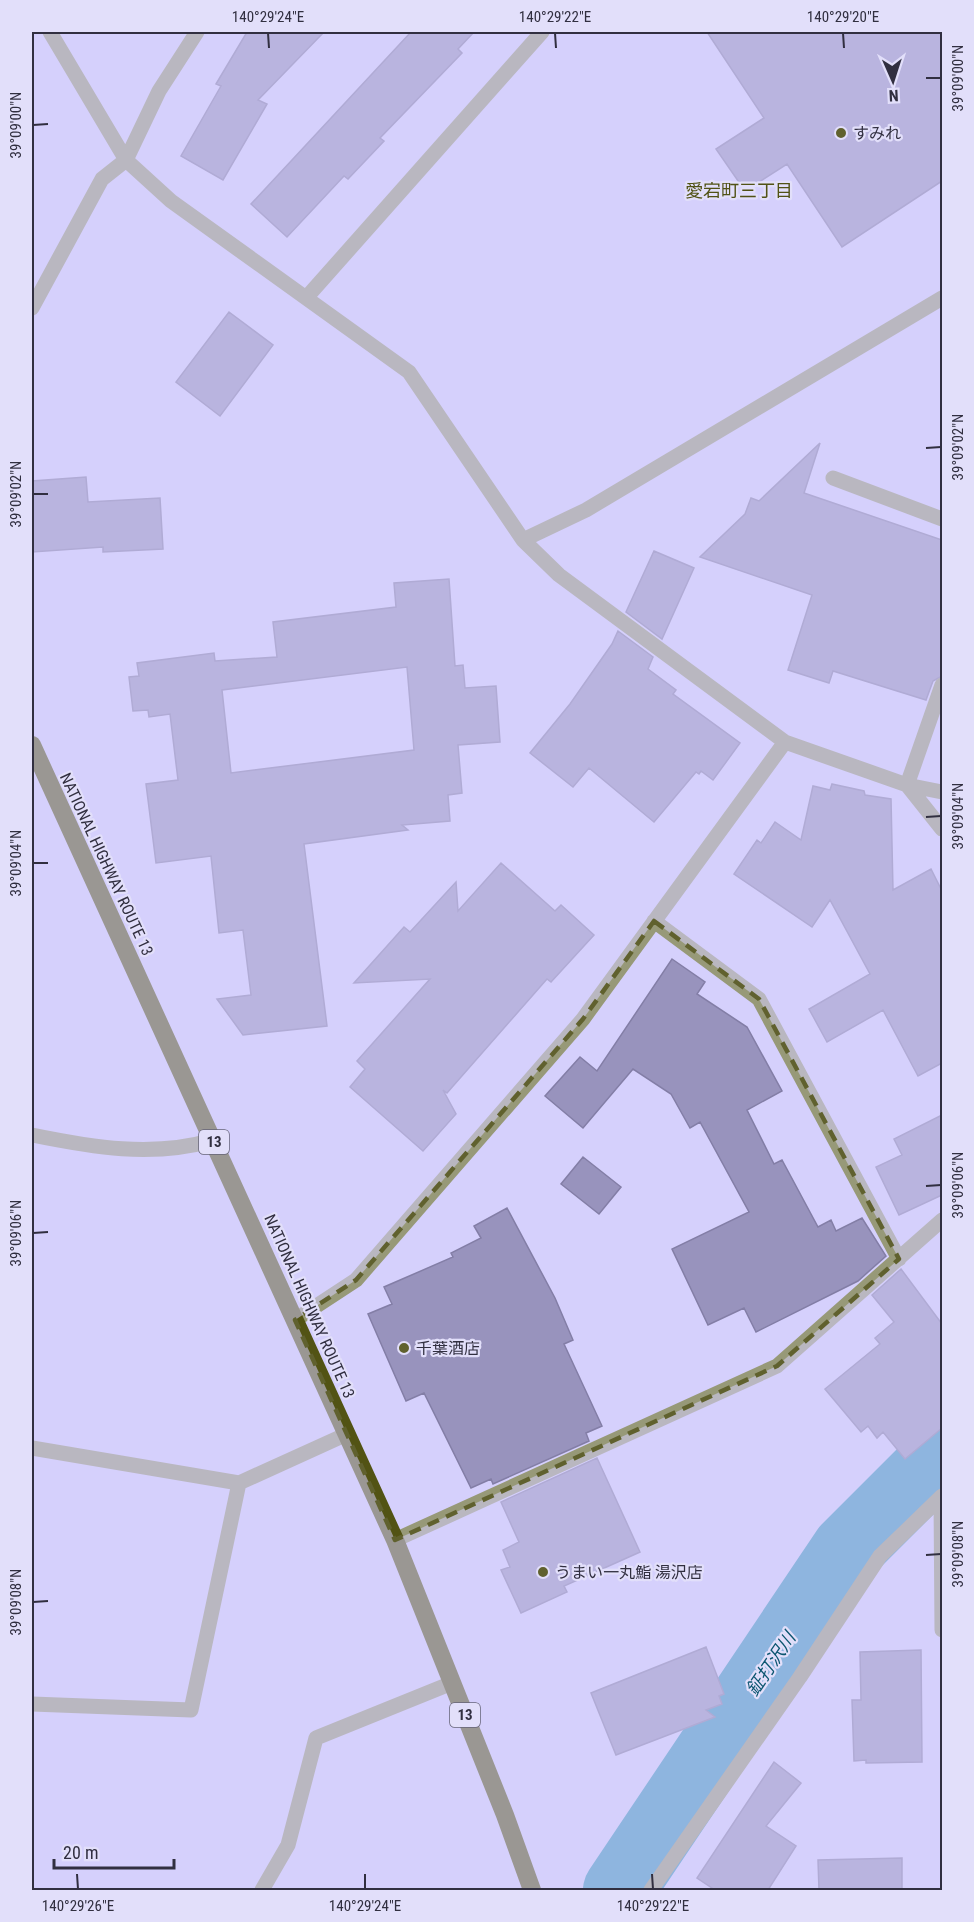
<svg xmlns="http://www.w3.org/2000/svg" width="974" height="1922" font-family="'Roboto Condensed','Noto Sans JP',sans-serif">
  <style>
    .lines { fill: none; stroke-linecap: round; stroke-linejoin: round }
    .river { stroke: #3994bc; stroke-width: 72 }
    .building { fill: #9893bd; stroke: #837ea6; stroke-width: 1.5; fill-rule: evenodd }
    .minor { stroke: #979978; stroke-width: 15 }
    .highway { stroke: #525314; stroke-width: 18 }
    .marked { fill: none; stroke: #60612e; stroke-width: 4.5; stroke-dasharray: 12 8; stroke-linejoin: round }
    .ticks { fill: none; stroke: #312f40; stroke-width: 2 }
    .poi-dot { fill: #60612e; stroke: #e2dffa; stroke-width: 2 }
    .labels { text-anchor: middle; stroke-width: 4.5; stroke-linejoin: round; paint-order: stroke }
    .shield { fill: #e2dffa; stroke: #666478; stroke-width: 1.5 }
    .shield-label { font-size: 15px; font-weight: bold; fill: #312f40 }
    .poi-label { font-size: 16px; fill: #312f40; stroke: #e2dffa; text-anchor: start }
    .street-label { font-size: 16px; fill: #312f40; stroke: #e2dffa }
    .neighbourhood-label { font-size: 18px; fill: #515215; stroke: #e2dffa }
    .water-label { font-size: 18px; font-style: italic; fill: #0b5570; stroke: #e2dffa }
    .neatline { fill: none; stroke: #312f40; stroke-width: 2 }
    .ticks-label { font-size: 15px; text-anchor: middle; fill: #312f40 }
  </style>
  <rect width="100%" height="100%" fill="#d5d0fc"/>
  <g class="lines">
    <path class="river" d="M 619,1890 L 847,1550 L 942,1455"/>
  </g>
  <path class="building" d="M 247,32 L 324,32 L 258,100 L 267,104 L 223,180 L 181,156 L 221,86 L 216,84 Z
    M 411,32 L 474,32 L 458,49 L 462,53 L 380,138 L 384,141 L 348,179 L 344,176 L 287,237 L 251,204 Z
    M 707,32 L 942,32 L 942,181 L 842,247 L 787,164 L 745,191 L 716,149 L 764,118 Z
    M 229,312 L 273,345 L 220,416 L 176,382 Z
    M 820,443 L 804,493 L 942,540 L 942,676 L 933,681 L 926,700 L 833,671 L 829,683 L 788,670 L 812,595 L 700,557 L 745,514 L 751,498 L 759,501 Z
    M 86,477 L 88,502 L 160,498 L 163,549 L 103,552 L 103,547 L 32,552 L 32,481 Z
    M 654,551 L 694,568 L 662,639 L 626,612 Z
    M 449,579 L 455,666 L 463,665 L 465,688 L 496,686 L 500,742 L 458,745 L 462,793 L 448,795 L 450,821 L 402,825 L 408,830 L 304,844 L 327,1026 L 243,1035 L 217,999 L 251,995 L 243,930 L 219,933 L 211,856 L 156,863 L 146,784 L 178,780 L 170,714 L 149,717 L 148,710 L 133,711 L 129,677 L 139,676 L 137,663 L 214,653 L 215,661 L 277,657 L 273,622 L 396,607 L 394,583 ZM 407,667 L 414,750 L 231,773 L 222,690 Z
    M 618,631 L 653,657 L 648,669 L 676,690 L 673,694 L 740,743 L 713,780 L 701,771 L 699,774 L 696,772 L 654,822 L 589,768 L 573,787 L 530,753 L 570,704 L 612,644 Z
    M 832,784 L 864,791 L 865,795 L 891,799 L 893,890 L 931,869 L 942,891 L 942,1063 L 918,1076 L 883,1010 L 827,1042 L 809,1009 L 870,974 L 830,900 L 812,927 L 734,874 L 757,840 L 761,843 L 775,822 L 801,840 L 813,786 L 830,790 Z
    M 501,863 L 555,911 L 561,905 L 594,935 L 551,982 L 547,979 L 447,1093 L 443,1090 L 456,1114 L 423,1151 L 350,1087 L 365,1069 L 357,1061 L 430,979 L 354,983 L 404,927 L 410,932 L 456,882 L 458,911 Z
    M 672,959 L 705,982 L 697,994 L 747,1027 L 782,1091 L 747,1110 L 774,1164 L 782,1160 L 818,1227 L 831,1220 L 836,1231 L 862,1218 L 886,1256 L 858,1281 L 756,1332 L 744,1308 L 708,1325 L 672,1249 L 749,1212 L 700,1122 L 690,1128 L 671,1094 L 633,1069 L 583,1128 L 545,1096 L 580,1057 L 597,1071 Z
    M 942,1115 L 942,1195 L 899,1215 L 876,1167 L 902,1155 L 894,1139 Z
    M 583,1157 L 621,1187 L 599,1214 L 561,1184 Z
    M 507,1208 L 555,1298 L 573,1340 L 564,1344 L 602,1426 L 586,1433 L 589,1441 L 493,1484 L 491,1479 L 471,1488 L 424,1393 L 406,1401 L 368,1314 L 392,1304 L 384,1287 L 453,1257 L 451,1253 L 481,1238 L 474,1226 Z
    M 901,1269 L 942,1324 L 942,1428 L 905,1459 L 883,1432 L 877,1438 L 868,1426 L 861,1432 L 825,1389 L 880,1344 L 875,1338 L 894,1322 L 872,1295 Z
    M 597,1458 L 640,1552 L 564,1586 L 567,1592 L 521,1613 L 501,1570 L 510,1567 L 503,1550 L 519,1542 L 501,1502 Z
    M 706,1647 L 724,1694 L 719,1696 L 722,1704 L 706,1710 L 715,1717 L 616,1755 L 591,1693 Z
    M 921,1650 L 922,1762 L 866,1763 L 866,1760 L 854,1761 L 852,1700 L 861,1700 L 860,1652 Z
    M 774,1762 L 801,1783 L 766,1826 L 796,1846 L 768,1890 L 715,1890 L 697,1878 Z
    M 902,1858 L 902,1890 L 819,1890 L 818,1860 Z"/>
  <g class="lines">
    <path class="minor" d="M 50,32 L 126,160
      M 126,160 L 159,91 L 197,32
      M 306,298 L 542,32
      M 32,308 L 102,179 L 126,160 L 171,201 L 409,372 L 523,540 L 559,575 L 785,742 L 907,785 L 942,829
      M 833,478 L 942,519
      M 523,540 L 586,510 L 942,298
      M 942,685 L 907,785 L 942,792
      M 654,921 L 759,999 L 899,1259
      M 32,1135 C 91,1147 153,1158 213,1140
      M 295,1320 L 356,1280 L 583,1019 L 785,742
      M 32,1448 L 239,1483 L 347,1434
      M 941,1497 L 942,1630
      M 395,1540 L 777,1366 L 942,1220
      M 32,1704 L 191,1710 L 239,1483
      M 262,1890 L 288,1845 L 316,1738 L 452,1683
      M 651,1890 L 800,1677 L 880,1556 L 942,1496"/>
    <path class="highway" d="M 32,745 L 395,1540 L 505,1815 L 532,1890"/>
  </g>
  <path d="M0 0H974V1922H0ZM 654,921 L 759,999 L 899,1259 L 777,1366 L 395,1540 L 295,1320 L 356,1280 L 583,1019 Z" fill="#d5d0fc" fill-opacity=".55" fill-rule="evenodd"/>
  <path class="marked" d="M 654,921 L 759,999 L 899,1259 L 777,1366 L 395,1540 L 295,1320 L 356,1280 L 583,1019 Z"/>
  <path class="ticks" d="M 268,33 L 269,48M 555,33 L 556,48M 843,33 L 844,48M 926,78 L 941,78M 33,125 L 48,124M 926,448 L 941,447M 33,494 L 48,494M 926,817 L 941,816M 33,863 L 48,863M 926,1186 L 941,1185M 33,1233 L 48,1232M 926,1555 L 941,1554M 33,1602 L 48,1601M 77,1874 L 78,1889M 365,1874 L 365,1889M 652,1874 L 653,1889"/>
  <g class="poi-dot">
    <circle cx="841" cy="133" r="6"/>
    <circle cx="404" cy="1348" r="6"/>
    <circle cx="543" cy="1572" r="6"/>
  </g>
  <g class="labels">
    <g class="shield">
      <rect x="199" y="1130" width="30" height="24" rx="4.5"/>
      <rect x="450" y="1703" width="30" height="24" rx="4.5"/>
    </g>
    <g class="shield-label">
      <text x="214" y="1147">13</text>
      <text x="465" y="1720">13</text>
    </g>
    <g class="poi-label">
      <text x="853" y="139">すみれ</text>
      <text x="416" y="1354">千葉酒店</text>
      <text x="555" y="1578">うまい一丸鮨 湯沢店</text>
    </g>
    <g class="street-label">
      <text transform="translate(107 864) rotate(65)" y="6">NATIONAL HIGHWAY ROUTE 13</text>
      <text transform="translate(310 1306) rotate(66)" y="6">NATIONAL HIGHWAY ROUTE 13</text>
    </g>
    <g class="neighbourhood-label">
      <text x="739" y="197">愛宕町三丁目</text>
    </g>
    <g class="water-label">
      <text transform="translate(771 1664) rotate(-56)" y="6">鉦打沢川</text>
    </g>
  </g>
  <rect width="974" height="1922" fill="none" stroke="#e2dffa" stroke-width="66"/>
  <g transform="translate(893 81) rotate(177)" stroke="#e2dffa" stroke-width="4.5" paint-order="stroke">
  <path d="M0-4.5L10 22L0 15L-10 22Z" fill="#312f40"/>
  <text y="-9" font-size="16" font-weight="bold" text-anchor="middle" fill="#312f40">N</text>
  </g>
  <path d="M54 1859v9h120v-9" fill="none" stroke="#312f40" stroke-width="3"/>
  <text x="63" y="1859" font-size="18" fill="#312f40" stroke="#e2dffa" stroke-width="4.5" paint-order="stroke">20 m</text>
  <rect x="33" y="33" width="908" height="1856" class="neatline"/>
  <g class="ticks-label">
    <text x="268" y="22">140°29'24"E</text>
    <text x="555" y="22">140°29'22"E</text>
    <text x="843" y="22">140°29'20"E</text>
    <text transform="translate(958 78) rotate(-90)" y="5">39°09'00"N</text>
    <text transform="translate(16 125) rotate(-90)" y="5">39°09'00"N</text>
    <text transform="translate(958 447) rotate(-90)" y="5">39°09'02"N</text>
    <text transform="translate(16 494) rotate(-90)" y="5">39°09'02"N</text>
    <text transform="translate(958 816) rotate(-90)" y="5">39°09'04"N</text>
    <text transform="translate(16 863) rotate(-90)" y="5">39°09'04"N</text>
    <text transform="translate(958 1185) rotate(-90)" y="5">39°09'06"N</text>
    <text transform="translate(16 1233) rotate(-90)" y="5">39°09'06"N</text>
    <text transform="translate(958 1554) rotate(-90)" y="5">39°09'08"N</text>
    <text transform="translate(16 1602) rotate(-90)" y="5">39°09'08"N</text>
    <text x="78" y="1911">140°29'26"E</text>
    <text x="365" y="1911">140°29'24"E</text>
    <text x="653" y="1911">140°29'22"E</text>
  </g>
</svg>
